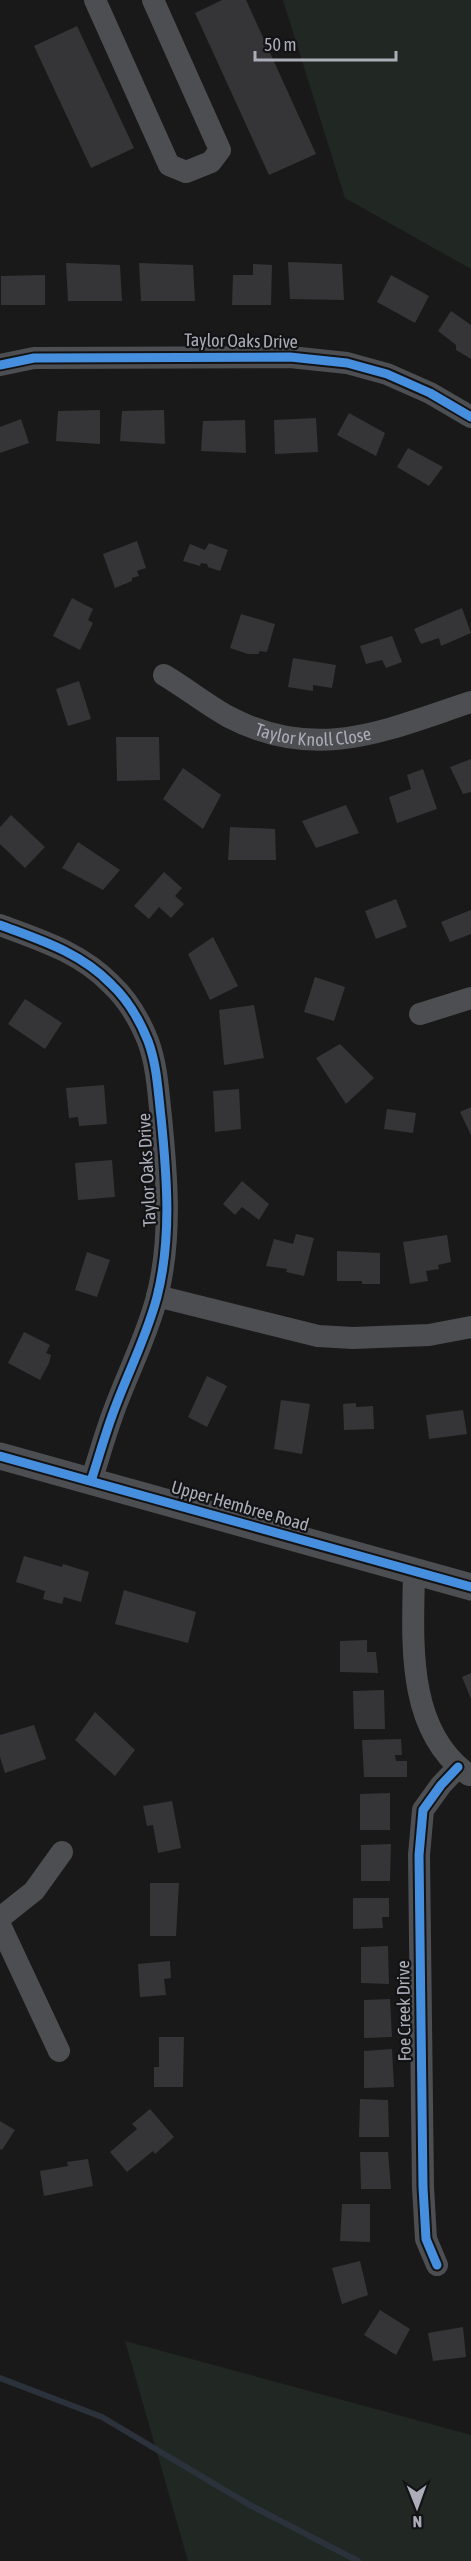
<svg xmlns="http://www.w3.org/2000/svg" width="471" height="2561" font-family="'Asap Condensed',sans-serif">
  <style>
    .green { fill: #212823 }
    .lines { fill: none; stroke-linecap: round; stroke-linejoin: round }
    .stream { stroke: #2c323b; stroke-width: 6 }
    .building { fill: #353537 }
    .minor { stroke: #4d4e52; stroke-width: 22 }
    .tertiary { stroke: #4d4e52; stroke-width: 27 }
    .cycleway-casing { stroke: #131315; stroke-width: 13 }
    .cycleway { stroke: #468fdf; stroke-width: 9 }
    .labels { text-anchor: middle; stroke-width: 4.5; stroke-linejoin: round; paint-order: stroke }
    .street-label { font-size: 18px; fill: #abadb9; stroke: #131315 }
  </style>
  <rect width="100%" height="100%" fill="#191919"/>
  <path class="green" d="M 283,0 L 471,0 L 471,269 L 345,198 Z
    M 125,2341 L 471,2435 L 471,2561 L 188,2561 Z"/>
  <g class="lines">
    <path class="stream" d="M 0,2378 L 102,2417 L 248,2504 L 358,2561"/>
  </g>
  <path class="building" d="M 222,0 L 246,0 L 316,154 L 269,175 L 195,13 Z
    M 77,26 L 134,148 L 91,168 L 34,46 Z
    M 288,262 L 342,264 L 344,300 L 290,299 Z
    M 66,263 L 120,265 L 122,301 L 68,301 Z
    M 139,263 L 193,265 L 195,301 L 141,301 Z
    M 253,264 L 272,265 L 271,305 L 232,305 L 233,275 L 253,275 Z
    M 45,275 L 45,305 L 1,305 L 1,276 Z
    M 391,275 L 429,296 L 415,323 L 377,302 Z
    M 451,311 L 471,325 L 471,359 L 456,350 L 456,345 L 438,331 Z
    M 100,410 L 100,444 L 56,441 L 58,411 Z
    M 164,410 L 165,444 L 120,441 L 122,411 Z
    M 349,413 L 385,433 L 376,456 L 337,435 Z
    M 316,418 L 318,452 L 275,454 L 274,420 Z
    M 21,419 L 29,443 L 0,453 L 0,427 Z
    M 245,420 L 246,453 L 201,451 L 203,421 Z
    M 408,448 L 443,467 L 429,486 L 397,467 Z
    M 137,541 L 146,568 L 137,571 L 139,576 L 132,578 L 132,581 L 115,588 L 103,554 Z
    M 209,543 L 228,550 L 220,571 L 208,567 L 207,564 L 201,563 L 200,566 L 183,561 L 190,544 L 205,550 Z
    M 72,598 L 93,609 L 88,620 L 93,623 L 80,650 L 53,636 Z
    M 462,608 L 471,633 L 441,646 L 439,638 L 421,644 L 414,629 Z
    M 241,614 L 275,624 L 267,652 L 260,651 L 258,654 L 248,654 L 230,648 Z
    M 392,636 L 402,662 L 386,668 L 382,660 L 366,664 L 360,646 Z
    M 293,658 L 336,665 L 332,688 L 313,685 L 313,691 L 288,687 Z
    M 79,681 L 91,719 L 68,726 L 56,689 Z
    M 116,737 L 159,737 L 160,780 L 117,781 Z
    M 471,759 L 471,792 L 463,794 L 450,767 Z
    M 183,768 L 221,795 L 203,829 L 163,799 Z
    M 423,769 L 437,809 L 397,823 L 389,797 L 411,789 L 407,775 Z
    M 346,805 L 359,833 L 316,848 L 302,821 Z
    M 11,815 L 45,847 L 25,868 L 0,844 L 0,827 Z
    M 230,827 L 275,829 L 276,860 L 228,860 Z
    M 78,842 L 120,870 L 103,890 L 62,868 Z
    M 164,872 L 182,888 L 175,896 L 184,904 L 171,918 L 159,907 L 149,919 L 134,906 Z
    M 396,899 L 407,927 L 376,939 L 365,911 Z
    M 471,910 L 471,934 L 450,942 L 441,922 Z
    M 213,937 L 238,986 L 210,1000 L 188,954 Z
    M 315,977 L 345,987 L 334,1021 L 304,1012 Z
    M 25,999 L 62,1023 L 45,1049 L 8,1024 Z
    M 254,1005 L 264,1058 L 224,1065 L 219,1010 Z
    M 340,1044 L 374,1078 L 346,1104 L 316,1058 Z
    M 104,1085 L 107,1124 L 79,1126 L 78,1117 L 69,1118 L 66,1088 Z
    M 239,1089 L 241,1129 L 215,1132 L 213,1091 Z
    M 471,1107 L 471,1135 L 460,1112 Z
    M 387,1109 L 416,1113 L 413,1133 L 384,1129 Z
    M 112,1160 L 115,1197 L 78,1200 L 75,1163 Z
    M 242,1181 L 269,1204 L 259,1220 L 242,1207 L 235,1215 L 223,1204 Z
    M 296,1234 L 314,1238 L 304,1276 L 286,1272 L 287,1269 L 266,1266 L 274,1239 L 293,1244 Z
    M 447,1235 L 451,1262 L 438,1265 L 439,1269 L 426,1271 L 428,1281 L 410,1284 L 403,1242 Z
    M 337,1251 L 380,1253 L 380,1284 L 362,1284 L 362,1281 L 337,1281 Z
    M 87,1252 L 110,1260 L 97,1297 L 75,1290 Z
    M 24,1332 L 50,1345 L 46,1353 L 51,1355 L 49,1363 L 40,1380 L 8,1363 Z
    M 207,1376 L 227,1386 L 207,1427 L 188,1417 Z
    M 281,1400 L 310,1404 L 302,1454 L 274,1449 Z
    M 356,1403 L 356,1407 L 373,1406 L 374,1429 L 344,1430 L 343,1404 Z
    M 463,1410 L 467,1434 L 429,1439 L 426,1415 Z
    M 24,1556 L 62,1567 L 63,1564 L 89,1572 L 81,1602 L 64,1597 L 62,1604 L 43,1599 L 45,1591 L 16,1582 Z
    M 124,1590 L 196,1612 L 188,1643 L 115,1624 Z
    M 367,1640 L 367,1652 L 376,1652 L 378,1673 L 340,1672 L 340,1641 Z
    M 471,1673 L 471,1699 L 462,1677 Z
    M 384,1690 L 385,1729 L 354,1729 L 353,1691 Z
    M 95,1712 L 135,1750 L 115,1776 L 75,1740 Z
    M 34,1725 L 46,1759 L 5,1773 L 0,1757 L 0,1735 Z
    M 401,1739 L 402,1755 L 395,1755 L 396,1761 L 407,1761 L 407,1777 L 364,1777 L 362,1740 Z
    M 390,1793 L 390,1830 L 360,1830 L 360,1794 Z
    M 172,1801 L 181,1848 L 158,1853 L 153,1825 L 147,1826 L 143,1806 Z
    M 391,1844 L 390,1881 L 361,1881 L 361,1845 Z
    M 150,1883 L 179,1883 L 176,1936 L 150,1936 Z
    M 353,1898 L 389,1898 L 389,1917 L 382,1917 L 383,1928 L 353,1929 Z
    M 388,1946 L 389,1984 L 361,1983 L 361,1947 Z
    M 170,1961 L 171,1978 L 164,1979 L 166,1995 L 140,1997 L 138,1964 Z
    M 390,1999 L 392,2037 L 364,2038 L 364,2000 Z
    M 159,2037 L 184,2037 L 183,2087 L 154,2087 L 154,2067 L 159,2067 Z
    M 392,2049 L 394,2087 L 364,2088 L 364,2051 Z
    M 360,2099 L 388,2100 L 389,2137 L 359,2137 Z
    M 150,2109 L 174,2137 L 155,2154 L 153,2151 L 127,2172 L 110,2152 L 137,2129 L 132,2124 Z
    M 0,2121 L 15,2130 L 2,2150 L 0,2149 Z
    M 360,2152 L 388,2152 L 391,2189 L 361,2189 Z
    M 88,2159 L 93,2186 L 44,2196 L 40,2171 L 68,2166 L 67,2162 Z
    M 342,2204 L 370,2204 L 370,2242 L 340,2241 Z
    M 360,2261 L 368,2295 L 342,2304 L 332,2268 Z
    M 380,2310 L 410,2329 L 396,2355 L 364,2335 Z
    M 463,2327 L 466,2357 L 433,2361 L 428,2333 Z"/>
  <g class="lines">
    <g class="minor">
      <path d="M 95,0 L 169,165 L 186,172 L 211,162 L 220,150 L 153,0"/>
      <path d="M 0,365 L 34,358 L 290,357 L 347,363 L 387,374 L 430,393 L 471,417"/>
      <path id="s1" d="M 164,675 C 186,688 207,705 229,717 C 317,763 386,730 471,702"/>
      <path d="M 0,925 C 40,940 80,952 111,984 C 127,999 140,1021 148,1041 C 157,1065 158,1091 161,1117 C 167,1177 172,1238 157,1297 C 146,1339 126,1376 112,1416 C 104,1438 98,1460 91,1481"/>
      <path d="M 420,1014 L 471,998"/>
      <path d="M 157,1296 L 318,1336 L 353,1338 L 429,1335 L 471,1327"/>
      <path d="M 414,1571 C 413,1640 405,1730 469,1775"/>
      <path d="M 0,1918 L 34,1891 L 62,1852"/>
      <path d="M 0,1925 L 59,2051"/>
      <path d="M 437,2265 L 426,2239 L 423,2187 L 419,1855 L 423,1810 L 441,1785 L 458,1767"/>
    </g>
    <path class="tertiary" d="M 0,1456 L 471,1587"/>
    <g class="cycleway-casing">
      <path id="cycleway" d="M 0,365 L 34,358 L 290,357 L 347,363 L 387,374 L 430,393 L 471,417
        M 0,925 C 40,940 80,952 111,984 C 127,999 140,1021 148,1041 C 157,1065 158,1091 161,1117 C 167,1177 172,1238 157,1297 C 146,1339 126,1376 112,1416 C 104,1438 98,1460 91,1481
        M 0,1456 L 471,1587
        M 437,2265 L 426,2239 L 423,2187 L 419,1855 L 423,1810 L 441,1785 L 458,1767"/>
    </g>
    <use href="#cycleway" class="cycleway"/>
  </g>
  <g class="labels">
    <g class="street-label">
      <text transform="translate(241 341) rotate(1)" y="6">Taylor Oaks Drive</text>
      <text dy="6" stroke="none"><textPath href="#s1" startOffset="165">Taylor Knoll Close</textPath></text>
      <text transform="translate(147 1170) rotate(-93)" y="6">Taylor Oaks Drive</text>
      <text transform="translate(240 1506) rotate(16)" y="6">Upper Hembree Road</text>
      <text transform="translate(404 2011) rotate(-91)" y="6">Foe Creek Drive</text>
    </g>
  </g>
  <g transform="translate(417 2507) rotate(179)" stroke="#131315" stroke-width="4.5" paint-order="stroke">
  <path d="M0-4.5L10 22L0 15L-10 22Z" fill="#abadb9"/>
  <text y="-9" font-size="16" font-weight="bold" text-anchor="middle" fill="#abadb9">N</text>
  </g>
  <path d="M255 51v9h141v-9" fill="none" stroke="#abadb9" stroke-width="3"/>
  <text x="264" y="51" font-size="18" fill="#abadb9" stroke="#131315" stroke-width="4.5" paint-order="stroke">50 m</text>
</svg>
